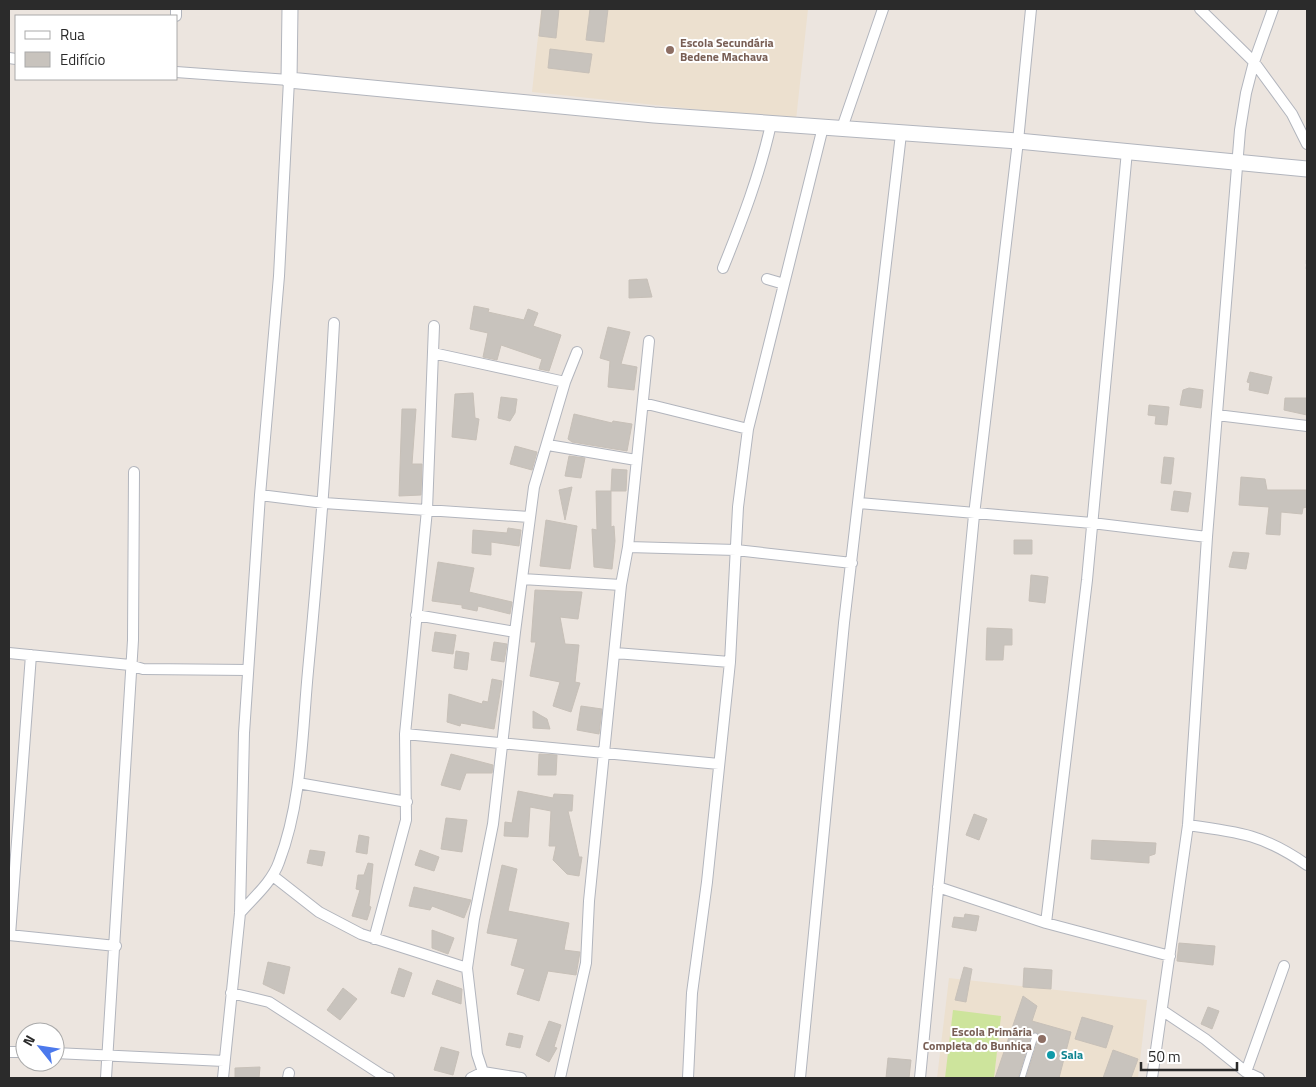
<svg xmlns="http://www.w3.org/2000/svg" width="1316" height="1087" font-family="'Titillium Web',sans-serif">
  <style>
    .education { fill: #ece0cf }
    .pitch { fill: #cde49c }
    .building { fill: #c8c3bd; stroke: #c7c0b8 }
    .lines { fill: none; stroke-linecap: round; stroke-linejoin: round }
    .lane-casing { stroke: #b2b5bd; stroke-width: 7 }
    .street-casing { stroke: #b2b5bd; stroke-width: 12 }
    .secondary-casing { stroke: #b2b5bd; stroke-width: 17 }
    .path { stroke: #c4c4c4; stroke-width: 2.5; stroke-dasharray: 4 2.5; stroke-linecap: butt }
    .lane { stroke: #fff; stroke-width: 5 }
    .street { stroke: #fff; stroke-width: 10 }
    .secondary { stroke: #fff; stroke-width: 15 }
    .education-dot { fill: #8d6e63; stroke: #fff; stroke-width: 2 }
    .culture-dot { fill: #0f9aa8; stroke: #fff; stroke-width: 2 }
    .labels { text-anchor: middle; stroke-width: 4; stroke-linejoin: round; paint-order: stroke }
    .education-label { font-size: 12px; font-weight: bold; fill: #785e54; stroke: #fff; text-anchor: start }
    .culture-label { font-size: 12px; font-weight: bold; fill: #0d838f; stroke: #fff; text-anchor: start }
  </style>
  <rect width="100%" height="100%" fill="#ece5df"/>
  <path class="education" d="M 541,9 L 808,9 L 796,120 L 532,92 Z
    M 949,978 L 1147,1000 L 1138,1078 L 937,1078 Z"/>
  <path class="pitch" d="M 953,1010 L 1001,1016 L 994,1078 L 945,1078 Z"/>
  <path class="building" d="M 542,9 L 559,9 L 556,38 L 539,36 Z
    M 590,9 L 608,9 L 604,42 L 586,40 Z
    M 550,49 L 592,54 L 589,73 L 548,68 Z
    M 647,279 L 652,297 L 629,298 L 629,280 Z
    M 474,306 L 489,309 L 488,312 L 524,320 L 528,309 L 538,313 L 533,326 L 561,335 L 549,371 L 539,369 L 542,359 L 501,345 L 497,360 L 483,357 L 488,333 L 470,329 Z
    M 608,327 L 630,332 L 621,364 L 637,367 L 634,390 L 608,387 L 610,361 L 600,358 Z
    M 1250,372 L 1272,377 L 1268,394 L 1249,390 L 1250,383 L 1247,382 Z
    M 1189,388 L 1203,390 L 1201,408 L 1180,405 L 1183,390 Z
    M 473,393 L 475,418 L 479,419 L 476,440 L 452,437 L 455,394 Z
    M 501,397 L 517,399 L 515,413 L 510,421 L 498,418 Z
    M 1285,398 L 1307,398 L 1307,415 L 1284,410 Z
    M 1149,405 L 1169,407 L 1167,425 L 1155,424 L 1156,416 L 1148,415 Z
    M 402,409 L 416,409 L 412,464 L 422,464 L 421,495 L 399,496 Z
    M 574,414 L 612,423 L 613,421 L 632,424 L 627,451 L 572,442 L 568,439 Z
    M 515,446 L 537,452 L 532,470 L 510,464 Z
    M 569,456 L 585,458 L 581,478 L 565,476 Z
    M 1164,457 L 1174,458 L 1171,484 L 1161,483 Z
    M 612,469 L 627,470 L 626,491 L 611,491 Z
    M 1241,477 L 1265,479 L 1267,490 L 1307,490 L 1307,507 L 1303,508 L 1302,514 L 1281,512 L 1280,535 L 1266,534 L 1269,507 L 1239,505 Z
    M 572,487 L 565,520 L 559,490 Z
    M 596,491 L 611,491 L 611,527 L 614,526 L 615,541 L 612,569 L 594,567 L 592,529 L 597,530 Z
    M 1174,491 L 1191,493 L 1188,512 L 1171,510 Z
    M 546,520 L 577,526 L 570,569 L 540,566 Z
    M 508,528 L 521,530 L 519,546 L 491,542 L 491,555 L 472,553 L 473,530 L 507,533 Z
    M 1014,540 L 1032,540 L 1032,554 L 1014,554 Z
    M 1233,552 L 1249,553 L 1246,569 L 1229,567 Z
    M 438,562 L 474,568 L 469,592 L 512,602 L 510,614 L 478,606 L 477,611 L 462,608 L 462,605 L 432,601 Z
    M 1031,575 L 1048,577 L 1045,603 L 1029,601 Z
    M 535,590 L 582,592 L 578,619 L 560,617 L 565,644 L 579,645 L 575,682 L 580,683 L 571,712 L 553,706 L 560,682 L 530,676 L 536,642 L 531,642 Z
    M 987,628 L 1012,629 L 1012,645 L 1004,645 L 1003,660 L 986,660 Z
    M 435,632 L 456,635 L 453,654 L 432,651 Z
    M 494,642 L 507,644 L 504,662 L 491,660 Z
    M 456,651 L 469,653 L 467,670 L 454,668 Z
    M 492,679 L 502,681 L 494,729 L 461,723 L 460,726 L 447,722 L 449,694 L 482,704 L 483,701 L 488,702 Z
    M 581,706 L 602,709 L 599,734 L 577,730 Z
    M 533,711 L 547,719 L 550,729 L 533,728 Z
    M 451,754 L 493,765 L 492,773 L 466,773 L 460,790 L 441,785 Z
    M 539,754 L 557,755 L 556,775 L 538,775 Z
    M 518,791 L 553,798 L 554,794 L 573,795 L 572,811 L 568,811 L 579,857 L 582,857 L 579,876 L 567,874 L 553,860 L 556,846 L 549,846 L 551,811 L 530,807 L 528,837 L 504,836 L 505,822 L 512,823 Z
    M 974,814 L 987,819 L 979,840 L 966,835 Z
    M 446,818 L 467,820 L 462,852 L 441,849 Z
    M 359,835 L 369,837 L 367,854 L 356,852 Z
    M 1092,840 L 1156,843 L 1155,854 L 1149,856 L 1149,863 L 1091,859 Z
    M 310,850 L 325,852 L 322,866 L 307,863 Z
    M 420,850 L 439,857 L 434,871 L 415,865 Z
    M 368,863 L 373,864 L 369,906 L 371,907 L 367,920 L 352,916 L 360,890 L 356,889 L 358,875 L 364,875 Z
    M 502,865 L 517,869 L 508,911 L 569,923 L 564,950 L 580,952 L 576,975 L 548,971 L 539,1001 L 517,994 L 525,969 L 511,965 L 518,939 L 487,933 Z
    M 414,887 L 471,900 L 464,918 L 432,906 L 430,910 L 409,906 Z
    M 965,914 L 979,916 L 976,931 L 952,927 L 954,917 L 964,918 Z
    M 432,930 L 454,938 L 448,954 L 432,948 Z
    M 1179,943 L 1215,946 L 1213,965 L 1177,961 Z
    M 268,962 L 290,967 L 284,994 L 263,984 Z
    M 964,967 L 972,969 L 966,1002 L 955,1000 Z
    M 399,968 L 412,973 L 404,997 L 391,993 Z
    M 1024,968 L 1052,970 L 1051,989 L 1023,987 Z
    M 437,980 L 462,989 L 461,1004 L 432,994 Z
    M 343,988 L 357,999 L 340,1020 L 327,1010 Z
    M 1023,996 L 1037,1006 L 1032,1021 L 1071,1032 L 1059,1078 L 1026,1078 L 1039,1037 L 1035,1032 L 1031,1035 L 1018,1078 L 995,1078 Z
    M 1208,1007 L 1219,1011 L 1212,1029 L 1201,1024 Z
    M 1082,1017 L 1113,1026 L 1106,1048 L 1075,1039 Z
    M 549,1021 L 561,1025 L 554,1047 L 557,1048 L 549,1062 L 536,1055 Z
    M 509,1033 L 523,1036 L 520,1048 L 506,1045 Z
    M 441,1047 L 459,1052 L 453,1075 L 434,1070 Z
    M 1113,1050 L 1138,1059 L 1131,1078 L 1103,1078 Z
    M 888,1058 L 911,1060 L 909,1078 L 886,1078 Z
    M 260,1067 L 259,1078 L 235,1078 L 235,1068 Z"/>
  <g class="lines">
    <g class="lane-casing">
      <path id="lane" d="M 1022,1078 L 1035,1036"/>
    </g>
    <g class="street-casing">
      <path id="street" d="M 1200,9 L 1254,62 L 1292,114 L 1307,144
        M 176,16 L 176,9
        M 9,58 L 16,59
        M 176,72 L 289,80 L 279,276 L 260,495 L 244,733 L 240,913 L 223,1078
        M 842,128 L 883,9
        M 723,268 C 742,221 760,174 771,124
        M 767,279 L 784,284
        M 433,353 L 565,382
        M 643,403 L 748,429
        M 1217,415 L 1307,426
        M 548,445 L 636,460
        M 260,495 L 324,503 L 529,517
        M 859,503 L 1092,523 L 1207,537
        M 628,547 L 736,550 L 852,563
        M 522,579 L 621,585
        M 416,615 L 515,632
        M 9,653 L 130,665 L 143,669 L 248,670
        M 615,653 L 730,662
        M 405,734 L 719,764
        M 298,783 L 407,802
        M 1188,825 C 1240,832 1264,835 1307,865
        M 273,876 L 319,912 L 361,934 L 467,968
        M 938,887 L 1046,923 L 1170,956
        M 240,913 C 254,897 272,882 279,862 C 302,802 302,734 308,671 C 319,555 328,439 334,323
        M 1046,923 L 1087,580 L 1127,151
        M 9,935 L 116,946
        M 10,935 L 31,655
        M 374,939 L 406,820 L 405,734 L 427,510 L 434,326
        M 231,993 L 269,1002 L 385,1077 L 389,1078
        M 1163,1011 L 1205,1039 L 1246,1072 L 1259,1078
        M 9,1052 L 25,1052
        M 55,1053 L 224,1061
        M 1246,1072 L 1284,966
        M 106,1078 L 133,640 L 134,472
        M 288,1078 L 289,1073
        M 471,1078 L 483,1072 L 521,1078
        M 485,1078 L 477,1054 L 467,968 L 474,919 L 493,824 L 515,632 L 534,487 L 565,382 L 577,352
        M 560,1078 L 586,963 L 589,901 L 621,585 L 628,547 L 649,341
        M 688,1078 L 692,993 L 707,882 L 730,662 L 738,507 L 748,429 L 823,127
        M 800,1078 L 844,623 L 901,134
        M 920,1078 L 974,515 L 1018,141 L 1031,9
        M 1152,1078 L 1188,825 L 1207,537 L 1240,130 L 1246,93 L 1254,62 L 1273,9"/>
    </g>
    <g class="secondary-casing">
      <path id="secondary" d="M 290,9 L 289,80 L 654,115 L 1018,141 L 1307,169"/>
    </g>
    <path class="path" d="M 1307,260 L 1307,269"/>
    <use href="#lane" class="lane"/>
    <use href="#street" class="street"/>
    <use href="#secondary" class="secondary"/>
  </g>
  <g class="education-dot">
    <circle cx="670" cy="50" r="5"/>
    <circle cx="1042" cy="1039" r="5"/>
  </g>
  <circle class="culture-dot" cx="1051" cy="1055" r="5"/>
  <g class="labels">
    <g class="education-label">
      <text x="680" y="47">Escola Secundária<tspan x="680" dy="14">Bedene Machava</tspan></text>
      <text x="1032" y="1036" text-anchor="end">Escola Primária<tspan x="1032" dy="14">Completa do Bunhiça</tspan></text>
    </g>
    <g class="culture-label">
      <text x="1061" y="1059">Sala</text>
    </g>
  </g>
  <rect width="1316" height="1087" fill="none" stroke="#2b2b2b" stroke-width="20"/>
  <rect x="15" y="15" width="162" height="65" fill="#ffffff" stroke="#aaaaaa"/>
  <rect x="25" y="31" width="25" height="8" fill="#ffffff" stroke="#aaaaaa"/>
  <text x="60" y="40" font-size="15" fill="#2b2b2b">Rua</text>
  <rect x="25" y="52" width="25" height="15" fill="#c8c3bd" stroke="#aaaaaa"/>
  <text x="60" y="65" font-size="15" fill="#2b2b2b">Edifício</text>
  <g transform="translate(40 1047) rotate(300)"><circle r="24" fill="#ffffff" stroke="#aaaaaa"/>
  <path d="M0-4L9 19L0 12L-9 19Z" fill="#4c79ec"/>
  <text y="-8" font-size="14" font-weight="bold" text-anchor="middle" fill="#2b2b2b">N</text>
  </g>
  <path d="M1141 1062v8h96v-8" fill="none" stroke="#2b2b2b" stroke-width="2.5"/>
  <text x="1148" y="1062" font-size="15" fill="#2b2b2b" stroke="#ffffff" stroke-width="4" paint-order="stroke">50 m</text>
</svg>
